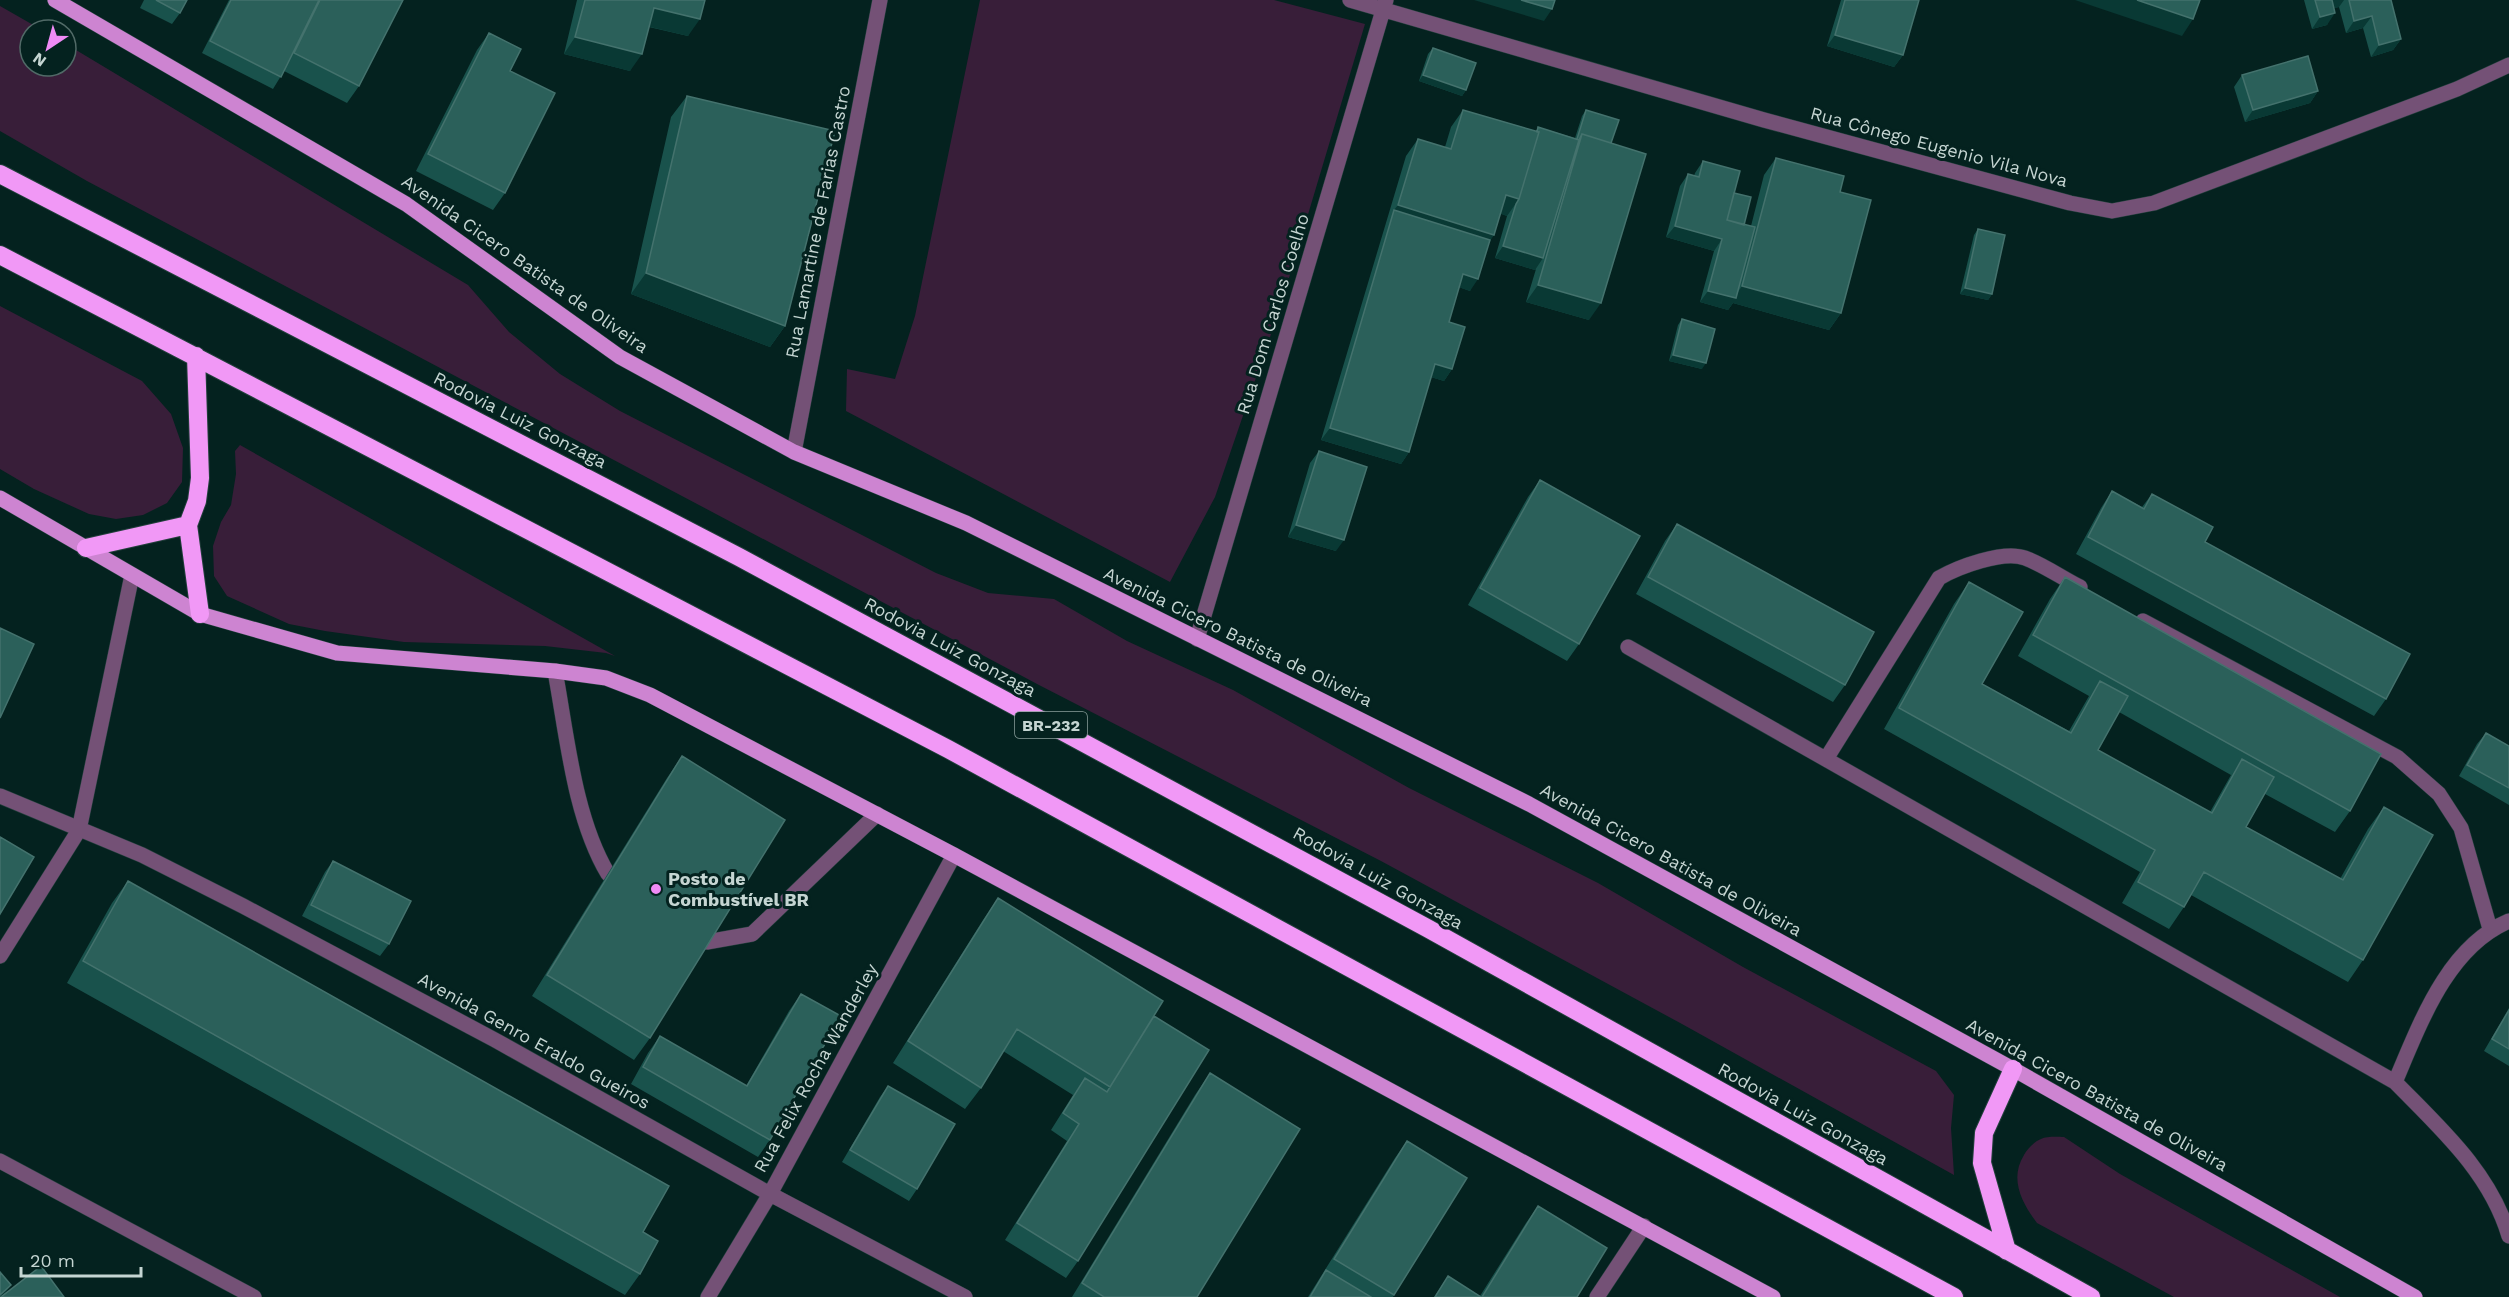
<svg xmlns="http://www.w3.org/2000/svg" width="2509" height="1297" font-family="'Work Sans',sans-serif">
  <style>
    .green { fill: #381e39 }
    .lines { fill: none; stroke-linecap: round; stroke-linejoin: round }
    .minor-casing { stroke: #233f3c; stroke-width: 16 }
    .major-casing { stroke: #233f3c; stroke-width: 16 }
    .highway-casing { stroke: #233f3c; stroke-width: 20 }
    .minor { stroke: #745176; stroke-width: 15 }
    .major { stroke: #cd84d1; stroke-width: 15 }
    .highway { stroke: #f198f6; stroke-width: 18 }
    .wall { fill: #19524c; fill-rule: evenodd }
    .shaded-wall { fill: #093934 }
    .building { fill: #2b605a; stroke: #44726d; stroke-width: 1.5 }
    .poi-dot { fill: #f08bf6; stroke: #04221f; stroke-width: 2 }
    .labels { text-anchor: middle; stroke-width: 6; stroke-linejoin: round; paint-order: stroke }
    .shield { fill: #04221f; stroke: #8b9f9c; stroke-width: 1.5 }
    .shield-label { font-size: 16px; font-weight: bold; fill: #c5d5d2 }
    .street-label { font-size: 18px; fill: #c5d5d2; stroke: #04221f }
    .poi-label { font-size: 18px; font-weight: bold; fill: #c5d5d2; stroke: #04221f; text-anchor: start }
  </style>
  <rect width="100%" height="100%" fill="#04221f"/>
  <path class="green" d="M 980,0 L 1274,0 L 1365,24 L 1280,308 L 1215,497 L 1170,582 L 846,411 L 847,369 L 895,379 L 915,316 Z
    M 0,6 L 42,30 L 30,30 L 30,66 L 66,66 L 66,44 L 468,285 L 509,332 L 560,374 L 620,411 L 936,573 L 988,593 L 1054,599 L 1127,641 L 1233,690 L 1409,788 L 1598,883 L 1743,967 L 1936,1071 L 1954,1095 L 1951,1128 L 1954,1175 L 1682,1024 L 1381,861 L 1039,685 L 87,181 L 0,131 Z
    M 0,306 L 142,381 L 171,414 L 183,448 L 182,482 L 167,503 L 143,515 L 116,519 L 89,514 L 34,489 L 0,469 Z
    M 240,445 L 615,656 L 606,653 L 545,646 L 404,642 L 325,631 L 289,624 L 227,596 L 214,576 L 213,546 L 221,522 L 231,505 L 236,474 L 235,451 Z
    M 2064,1137 L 2120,1174 L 2340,1297 L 2174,1297 L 2037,1223 C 2022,1203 2009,1179 2024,1155 C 2027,1149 2035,1141 2041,1139 C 2047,1136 2058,1137 2064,1137 Z"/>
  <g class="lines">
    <g class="minor-casing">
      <path id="minor" d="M 1350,0 L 1764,120 L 2070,203 L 2112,211 L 2154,203 L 2457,89 L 2509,65
        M 794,452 L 880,0
        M 2143,621 L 2397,757 L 2439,794 L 2461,828 L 2490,929
        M 1197,639 L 1386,0
        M 1628,647 L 2395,1082
        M 555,671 C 567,735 574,817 608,874
        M 1826,759 L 1939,578 C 1958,567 2003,550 2025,558 C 2044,565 2062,578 2080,587
        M 0,796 L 142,855 L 243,906 L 495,1040 L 770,1194 L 965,1297
        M 2509,921 C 2447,947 2420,1024 2395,1082 C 2440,1128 2490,1172 2509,1236
        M 707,942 L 752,934 L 877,814
        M 0,956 L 79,830 L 132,575
        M 0,1161 L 254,1297
        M 708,1297 L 770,1194 L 954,855
        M 1597,1297 L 1644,1226"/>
    </g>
    <g class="major-casing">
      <path id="major" d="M 55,0 L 406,204 L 620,357 L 794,452 L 966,523 L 1529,804 L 2013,1069 L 2415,1297
        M 0,498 L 200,614 L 337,653 L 555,671 L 606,678 L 650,695 L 954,855 L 1773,1297"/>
    </g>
    <g class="highway-casing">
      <path id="highway" d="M 0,174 L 739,557 L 1427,928 L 2091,1297
        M 0,255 L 948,749 L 1954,1297
        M 188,525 L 200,614
        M 86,548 L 188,525 L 197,501 L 200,478 L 196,356
        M 2007,1251 L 1982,1163 L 1984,1133 L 2013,1069"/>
    </g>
    <use href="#minor" class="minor"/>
    <use href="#major" class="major"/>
    <use href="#highway" class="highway"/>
  </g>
  <path class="wall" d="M 144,0 L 187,0 L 180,13 L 172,24 L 140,8 Z
    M 229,0 L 403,0 L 359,86 L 347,103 L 284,71 L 273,89 L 202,53 Z
    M 577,0 L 705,0 L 688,36 L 649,27 L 630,71 L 564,54 Z
    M 1841,0 L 1919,0 L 1903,55 L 1894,67 L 1827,46 Z
    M 2304,0 L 2391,0 L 2401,39 L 2393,50 L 2371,57 L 2363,28 L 2346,33 L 2339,7 L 2334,8 L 2327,25 L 2312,29 Z
    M 489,33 L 510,71 L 505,193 L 493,210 L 416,171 L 477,50 Z
    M 1433,48 L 1466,90 L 1462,96 L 1419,81 L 1428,54 Z
    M 2242,75 L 2318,91 L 2310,103 L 2245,122 L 2234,87 Z
    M 687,96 L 785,326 L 770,347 L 631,294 L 671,117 Z
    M 1463,110 L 1536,131 L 1538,127 L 1575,138 L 1582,116 L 1586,110 L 1611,143 L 1589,320 L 1526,302 L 1536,269 L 1535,270 L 1495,258 L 1507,216 L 1500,213 L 1494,235 L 1490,240 L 1470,291 L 1459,287 L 1449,322 L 1452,369 L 1444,381 L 1431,377 L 1409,452 L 1401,464 L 1321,440 L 1406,156 L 1418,139 L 1445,147 L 1451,127 Z
    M 1776,158 L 1840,192 L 1841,313 L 1829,330 L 1733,303 L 1728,310 L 1700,302 L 1714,251 L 1666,237 L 1680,186 L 1688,174 L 1694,176 L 1695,173 L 1703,161 L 1734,193 L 1744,225 L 1751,226 L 1764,175 Z
    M 1978,229 L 1992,294 L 1988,300 L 1960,294 L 1974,235 Z
    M 1682,319 L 1702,369 L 1669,361 L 1678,325 Z
    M 1319,451 L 1336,551 L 1288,537 L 1310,463 Z
    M 1540,480 L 1579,644 L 1567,661 L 1468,605 L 1528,497 Z
    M 2112,491 L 2142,507 L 2152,494 L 2205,542 L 2386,699 L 2374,716 L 2076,554 L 2101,508 Z
    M 1677,524 L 1845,685 L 1833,702 L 1636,594 L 1665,541 Z
    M 2065,577 L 2350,811 L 2335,832 L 2265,794 L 2246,827 L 2340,879 L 2368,829 L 2384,807 L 2363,960 L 2348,982 L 2191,895 L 2184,907 L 2169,929 L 2122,903 L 2140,872 L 1884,729 L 1954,604 L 1969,582 L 1982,684 L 2069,731 L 2089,696 L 2018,656 L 2050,599 ZM 2119,712 L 2231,775 L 2210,812 L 2098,750 Z
    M 2486,733 L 2509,746 L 2509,805 L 2459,776 L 2477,744 Z
    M 682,756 L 650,1038 L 634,1060 L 532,996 L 667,778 Z
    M 333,861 L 389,944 L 380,956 L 302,916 L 325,872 Z
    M 128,881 L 643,1232 L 640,1274 L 625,1295 L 67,983 L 112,903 Z
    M 998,898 L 1154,1016 L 1078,1261 L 1066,1278 L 1005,1240 L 1067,1141 L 1051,1130 L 1073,1095 L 1003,1051 L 981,1088 L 965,1109 L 893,1063 L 983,920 Z
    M 801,994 L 770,1140 L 758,1157 L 631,1084 L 648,1053 L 660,1036 L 746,1086 L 789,1011 Z
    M 2509,1008 L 2509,1066 L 2484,1051 Z
    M 1210,1073 L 1197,1297 L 1072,1297 L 1195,1095 Z
    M 888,1086 L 917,1189 L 909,1201 L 842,1162 L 880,1097 Z
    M 1407,1141 L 1467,1178 L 1393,1297 L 1308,1297 L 1395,1158 Z
    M 1538,1206 L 1577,1297 L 1434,1297 L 1448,1276 L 1480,1296 L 1526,1223 Z"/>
  <path class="shaded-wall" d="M 1474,0 L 1521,0 L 1552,9 L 1544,21 Z
    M 2075,0 L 2137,0 L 2193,19 L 2182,36 Z
    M 2331,0 L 2344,0 L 2339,7 L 2323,11 Z
    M 654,8 L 700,19 L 688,36 L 642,25 Z
    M 2335,13 L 2327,25 L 2312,29 L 2320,17 Z
    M 2372,16 L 2363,28 L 2346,33 L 2354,21 Z
    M 1835,35 L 1903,55 L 1894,67 L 1827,46 Z
    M 575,37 L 642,54 L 630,71 L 564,54 Z
    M 2401,39 L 2393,50 L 2371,57 L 2379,45 Z
    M 1423,75 L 1466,90 L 1462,96 L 1419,81 Z
    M 2318,91 L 2310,103 L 2245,122 L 2253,110 Z
    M 1506,195 L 1519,199 L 1507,216 L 1494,212 Z
    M 1398,205 L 1494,235 L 1482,252 L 1394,210 Z
    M 1675,226 L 1722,239 L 1714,251 L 1666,237 Z
    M 1503,246 L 1543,258 L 1535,270 L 1495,258 Z
    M 646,273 L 785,326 L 770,347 L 631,294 Z
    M 1463,274 L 1478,279 L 1470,291 L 1455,286 Z
    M 1538,285 L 1601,303 L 1589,320 L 1526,302 Z
    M 1742,286 L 1841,313 L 1829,330 L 1733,303 L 1728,310 L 1700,302 L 1708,291 L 1734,298 Z
    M 1965,288 L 1992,294 L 1988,300 L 1960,294 Z
    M 1673,355 L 1706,363 L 1702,369 L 1669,361 Z
    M 1435,364 L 1452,369 L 1444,381 L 1427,376 Z
    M 1330,428 L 1409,452 L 1401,464 L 1321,440 Z
    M 1296,525 L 1344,540 L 1336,551 L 1288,537 Z
    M 11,1285 L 3,1297 L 0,1297 L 0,1295 Z"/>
  <path class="building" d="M 156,0 L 187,0 L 180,13 Z
    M 231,0 L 319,0 L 281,77 L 210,41 Z
    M 320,0 L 403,0 L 359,86 L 294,53 Z
    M 585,0 L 705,0 L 700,19 L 654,8 L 642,54 L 575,37 Z
    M 1521,0 L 1555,0 L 1552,9 Z
    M 1845,0 L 1919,0 L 1903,55 L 1835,35 Z
    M 2137,0 L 2200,0 L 2193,19 Z
    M 2315,0 L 2332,0 L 2335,13 L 2320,17 Z
    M 2349,0 L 2391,0 L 2401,39 L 2379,45 L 2372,16 L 2354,21 Z
    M 489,33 L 521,49 L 510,71 L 555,93 L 505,193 L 428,154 Z
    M 1433,48 L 1476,63 L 1466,90 L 1423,75 Z
    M 2308,56 L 2318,91 L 2253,110 L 2242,75 Z
    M 687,96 L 835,131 L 785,326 L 646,273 Z
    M 1463,110 L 1539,132 L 1519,199 L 1506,195 L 1494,235 L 1398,205 L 1418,139 L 1451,149 Z
    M 1586,110 L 1619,120 L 1611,143 L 1582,134 L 1579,140 L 1577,139 Z
    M 1538,127 L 1579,140 L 1543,258 L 1503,246 L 1516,204 L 1519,199 L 1539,132 L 1537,132 Z
    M 1582,134 L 1646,154 L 1601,303 L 1538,285 Z
    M 1776,158 L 1844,176 L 1840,192 L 1871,200 L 1841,313 L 1742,286 Z
    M 1703,161 L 1740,171 L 1727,220 L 1755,227 L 1736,298 L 1708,291 L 1722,239 L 1675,226 L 1688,174 L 1699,177 Z
    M 1734,193 L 1751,197 L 1744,225 L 1727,220 Z
    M 1394,210 L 1490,240 L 1478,279 L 1463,274 L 1449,322 L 1465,327 L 1452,369 L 1435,364 L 1409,452 L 1330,428 Z
    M 1978,229 L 2005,235 L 1992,294 L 1965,288 Z
    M 1682,319 L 1715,329 L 1706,363 L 1673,355 Z
    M 1319,451 L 1367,467 L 1344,540 L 1296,525 Z
    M 1540,480 L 1640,536 L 1579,644 L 1480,588 Z
    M 2112,491 L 2144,509 L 2152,494 L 2213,527 L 2205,542 L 2410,654 L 2386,699 L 2088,537 Z
    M 1677,524 L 1874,632 L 1845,685 L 1648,577 Z
    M 2065,577 L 2381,754 L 2350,811 L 2033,635 Z
    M 1969,582 L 2023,612 L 1982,684 L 2071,733 L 2100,681 L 2128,696 L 2098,750 L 2212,813 L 2242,759 L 2274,777 L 2246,827 L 2343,880 L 2384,807 L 2433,835 L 2363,960 L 2204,872 L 2184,907 L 2138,882 L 2155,850 L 1899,708 Z
    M 0,628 L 34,644 L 0,718 Z
    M 2486,733 L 2509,746 L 2509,788 L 2467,765 Z
    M 682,756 L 785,820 L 650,1038 L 547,975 Z
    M 0,837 L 34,857 L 0,914 Z
    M 333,861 L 411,901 L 389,944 L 311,905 Z
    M 128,881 L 669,1186 L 643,1232 L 658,1241 L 640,1274 L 83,961 Z
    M 998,898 L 1163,1001 L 1110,1087 L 1017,1029 L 981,1088 L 908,1041 Z
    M 801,994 L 841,1016 L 770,1140 L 643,1067 L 660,1036 L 747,1086 Z
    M 2509,1010 L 2509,1049 L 2492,1039 Z
    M 1154,1016 L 1209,1050 L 1078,1261 L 1017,1223 L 1079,1124 L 1063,1113 L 1085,1078 L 1107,1092 Z
    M 1210,1073 L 1300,1129 L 1197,1297 L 1104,1297 L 1082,1283 Z
    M 888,1086 L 955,1124 L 917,1189 L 850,1150 Z
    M 1407,1141 L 1467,1178 L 1394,1295 L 1334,1259 Z
    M 1538,1206 L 1607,1248 L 1577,1297 L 1482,1297 Z
    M 41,1266 L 64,1297 L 1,1297 Z
    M 1326,1270 L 1371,1297 L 1310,1297 Z
    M 0,1272 L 11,1285 L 0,1295 Z
    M 1448,1276 L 1481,1297 L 1435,1297 Z"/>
  <circle class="poi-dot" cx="656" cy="889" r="6"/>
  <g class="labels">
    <rect class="shield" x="1015" y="712" width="72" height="26" rx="4.5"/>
    <g class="shield-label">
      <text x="1051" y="731">BR-232</text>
    </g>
    <g class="street-label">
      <text transform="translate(1939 147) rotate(15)" y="6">Rua Cônego Eugenio Vila Nova</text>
      <text transform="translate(818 222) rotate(-79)" y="6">Rua Lamartine de Farias Castro</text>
      <text transform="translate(525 264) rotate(35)" y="6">Avenida Cicero Batista de Oliveira</text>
      <text transform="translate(1273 314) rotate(-73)" y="6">Rua Dom Carlos Coelho</text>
      <text transform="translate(520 420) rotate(27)" y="6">Rodovia Luiz Gonzaga</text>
      <text transform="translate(1238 637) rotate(26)" y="6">Avenida Cicero Batista de Oliveira</text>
      <text transform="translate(950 647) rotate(28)" y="6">Rodovia Luiz Gonzaga</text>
      <text transform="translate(1671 860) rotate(29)" y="6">Avenida Cicero Batista de Oliveira</text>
      <text transform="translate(1378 878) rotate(29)" y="6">Rodovia Luiz Gonzaga</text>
      <text transform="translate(534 1041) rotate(29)" y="6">Avenida Genro Eraldo Gueiros</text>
      <text transform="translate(816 1068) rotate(-61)" y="6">Rua Felix Rocha Wanderley</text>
      <text transform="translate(2097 1095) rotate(29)" y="6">Avenida Cicero Batista de Oliveira</text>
      <text transform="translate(1803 1114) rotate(29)" y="6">Rodovia Luiz Gonzaga</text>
    </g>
    <g class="poi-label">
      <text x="668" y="885">Posto de<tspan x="668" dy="21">Combustível BR</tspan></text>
    </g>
  </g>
  <g transform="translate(48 48) rotate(216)"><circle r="28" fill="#04221f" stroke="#516a67" stroke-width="1.5"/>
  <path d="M0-4.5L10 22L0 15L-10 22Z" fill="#f08bf6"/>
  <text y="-9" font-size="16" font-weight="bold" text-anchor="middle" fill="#c5d5d2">N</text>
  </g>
  <path d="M21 1267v9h120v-9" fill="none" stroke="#c5d5d2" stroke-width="3"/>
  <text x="30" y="1267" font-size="18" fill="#c5d5d2" stroke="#04221f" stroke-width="4.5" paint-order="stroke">20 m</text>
</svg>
